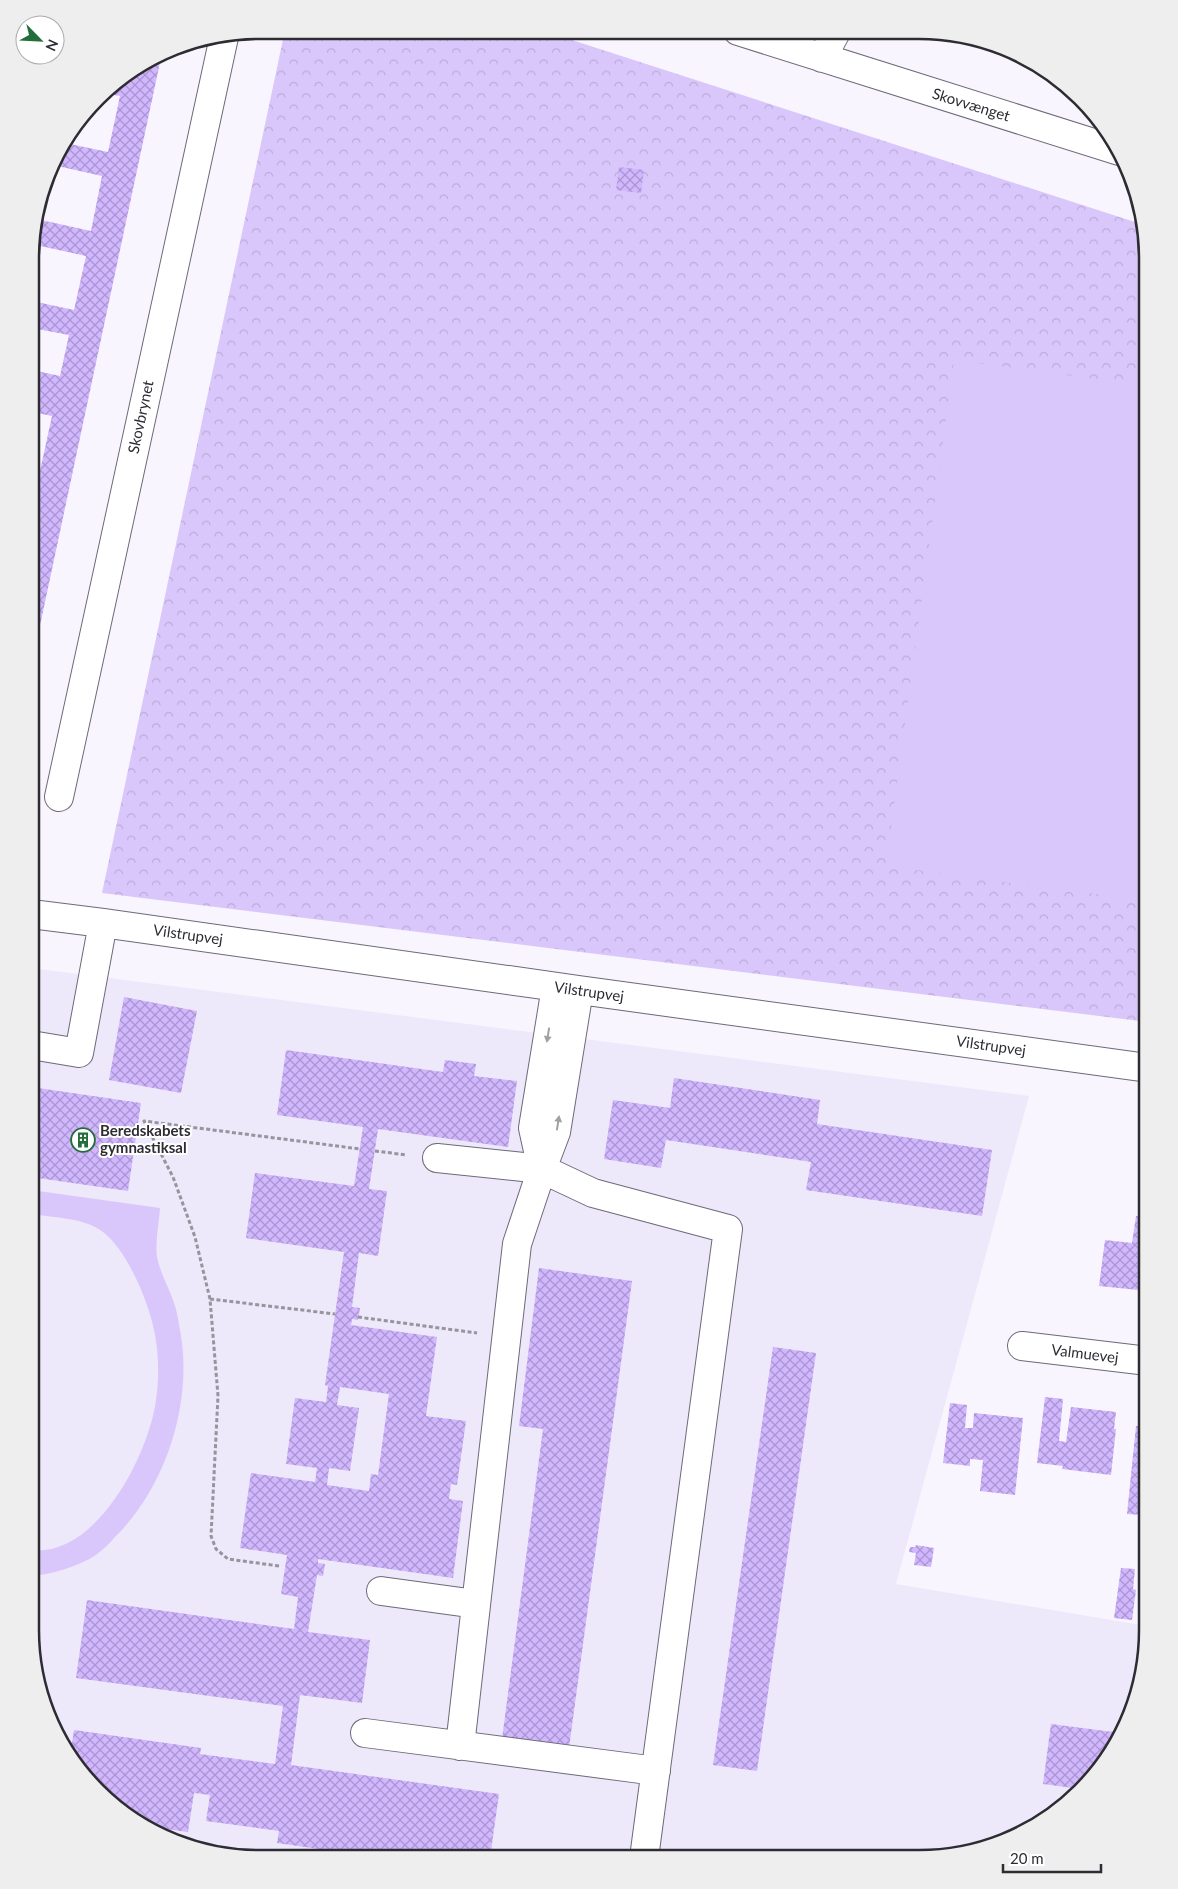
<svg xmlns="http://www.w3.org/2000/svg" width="1178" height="1889" font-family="Lato,sans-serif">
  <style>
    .built { fill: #eee8fb }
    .park { fill: url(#park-crowns) }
    .pitch { fill: #d9c7fb }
    .building { fill: url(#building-cross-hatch); fill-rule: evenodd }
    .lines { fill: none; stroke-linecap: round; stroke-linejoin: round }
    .minor-casing { stroke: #6e6978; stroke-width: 30 }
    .path { stroke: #96949c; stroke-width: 3; stroke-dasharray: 4 2.5; stroke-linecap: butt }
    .minor { stroke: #fff; stroke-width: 28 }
    .oneway { fill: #a1a0a3 }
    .labels { text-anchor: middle; stroke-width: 4; stroke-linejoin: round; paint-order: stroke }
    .street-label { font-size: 15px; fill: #2e2c33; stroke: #fff }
    .poi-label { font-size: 15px; font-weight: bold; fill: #2e2c33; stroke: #fff; text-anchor: start }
    .rim { fill: none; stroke: #2e2c33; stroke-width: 2.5 }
  </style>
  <defs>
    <pattern id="park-crowns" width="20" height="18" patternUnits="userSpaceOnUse" patternTransform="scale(1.25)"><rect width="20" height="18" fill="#d9c7fb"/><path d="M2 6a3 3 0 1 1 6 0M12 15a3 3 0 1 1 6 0" fill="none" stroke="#bbabd8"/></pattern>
    <pattern id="building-cross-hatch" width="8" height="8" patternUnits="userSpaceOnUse" patternTransform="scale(1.25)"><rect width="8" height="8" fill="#d1b7ff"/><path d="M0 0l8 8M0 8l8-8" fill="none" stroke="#aa95cf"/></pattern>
  </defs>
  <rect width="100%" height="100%" fill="#f8f5ff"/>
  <path class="built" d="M 31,968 L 1029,1096 L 896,1584 L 1147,1626 L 1147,1645 L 1131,1717 L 1101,1769 L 1059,1812 L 1006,1842 L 919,1859 L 229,1857 L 171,1841 L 119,1812 L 77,1769 L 47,1717 L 30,1630 Z"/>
  <path class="park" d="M 285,30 L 544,31 L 1141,224 L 1148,259 L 1148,1022 L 102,893 Z"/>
  <path class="pitch" d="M 954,360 L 1148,386 L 1148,901 L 886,866 Z
    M 31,1190 L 160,1208 C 159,1222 155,1244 157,1257 C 160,1272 168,1286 173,1300 C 176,1308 178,1317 179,1325 C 195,1398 167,1487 114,1538 C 108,1545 100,1553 91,1558 C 77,1566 46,1577 30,1575 L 30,1550 C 96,1559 149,1454 156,1400 C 159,1380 159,1356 155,1335 C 150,1305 128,1251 103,1232 C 83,1217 55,1218 31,1214 Z"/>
  <path class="building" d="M 162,53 L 32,663 L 31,663 L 32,510 L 34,498 L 32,497 L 32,469 L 40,471 L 52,416 L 32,412 L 32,370 L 60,376 L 69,335 L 32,328 L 32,301 L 74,310 L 86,256 L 36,245 L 41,220 L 91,231 L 102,176 L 53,165 L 55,156 L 65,143 L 108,152 L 120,96 L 103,93 L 108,87 Z
    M 619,167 L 644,170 L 641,193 L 616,190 Z
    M 124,997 L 197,1011 L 181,1093 L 109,1080 Z
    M 286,1050 L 443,1072 L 445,1060 L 476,1064 L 474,1076 L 517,1081 L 508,1147 L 378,1129 L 369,1189 L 387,1191 L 378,1256 L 359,1253 L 352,1307 L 360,1308 L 358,1320 L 352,1319 L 351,1325 L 437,1337 L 426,1416 L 466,1421 L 457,1485 L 451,1484 L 449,1499 L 463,1501 L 453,1578 L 318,1559 L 318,1563 L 325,1564 L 323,1576 L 317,1575 L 308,1632 L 370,1640 L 362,1703 L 300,1695 L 291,1765 L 499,1794 L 490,1858 L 382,1858 L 277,1843 L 279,1831 L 206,1821 L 210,1795 L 194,1793 L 188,1832 L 144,1826 L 119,1812 L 77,1769 L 70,1757 L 74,1730 L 201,1748 L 200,1754 L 275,1764 L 283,1706 L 76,1678 L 87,1600 L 294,1629 L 298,1597 L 281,1594 L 287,1555 L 240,1548 L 251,1473 L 315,1482 L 317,1468 L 286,1464 L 295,1398 L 326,1402 L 328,1386 L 325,1385 L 344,1252 L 246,1238 L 255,1173 L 354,1186 L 363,1127 L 277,1115 ZM 340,1387 L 389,1394 L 378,1475 L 371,1474 L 369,1491 L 327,1485 L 329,1468 L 350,1471 L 359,1408 L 337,1405 Z
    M 674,1078 L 820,1100 L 817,1124 L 992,1150 L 982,1216 L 806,1190 L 811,1162 L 666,1140 L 661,1168 L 604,1159 L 613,1100 L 670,1108 Z
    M 31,1087 L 141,1103 L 128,1191 L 31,1177 Z
    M 1136,1216 L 1148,1217 L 1148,1291 L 1099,1286 L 1105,1240 L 1132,1243 Z
    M 539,1268 L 632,1281 L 569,1748 L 502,1739 L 543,1429 L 519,1426 Z
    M 773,1347 L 816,1353 L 757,1771 L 713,1765 Z
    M 1045,1397 L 1063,1399 L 1059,1441 L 1066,1442 L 1071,1407 L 1116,1412 L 1114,1429 L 1116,1429 L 1111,1475 L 1062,1469 L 1063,1466 L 1037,1463 Z
    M 950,1403 L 967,1405 L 965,1428 L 973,1428 L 974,1413 L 1023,1418 L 1015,1495 L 980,1491 L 983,1460 L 970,1459 L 970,1466 L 943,1463 Z
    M 1136,1426 L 1148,1427 L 1148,1510 L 1143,1515 L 1127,1514 Z
    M 916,1545 L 934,1548 L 931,1567 L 914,1565 L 916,1553 L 909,1552 L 910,1547 L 915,1547 Z
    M 1121,1568 L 1135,1569 L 1133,1589 L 1136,1590 L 1132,1620 L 1114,1618 Z
    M 1051,1724 L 1121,1733 L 1101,1769 L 1081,1789 L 1043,1784 Z"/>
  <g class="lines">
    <g class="minor-casing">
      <path id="minor" d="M 738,31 L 1119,151
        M 822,58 L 836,32
        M 59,797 L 224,37
        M 31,914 L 103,923 L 579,990 L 1148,1068
        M 31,1045 L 79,1053 L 103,923
        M 437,1158 L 542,1169 L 593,1193 L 728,1229 L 644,1858
        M 542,1169 L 533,1128 L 556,987
        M 1022,1346 L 1148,1361
        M 381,1591 L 476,1604
        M 365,1733 L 656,1771
        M 460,1746 L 517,1244 L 542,1169 L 556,1132 L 579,990"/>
    </g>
    <path class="path" d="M 375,1151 L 407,1155
      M 210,1299 L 335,1314
      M 358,1317 L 477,1333
      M 279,1566 L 228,1559 L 216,1549 L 211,1536 L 218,1396 L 210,1299 L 195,1237 L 173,1177 L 144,1121 L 360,1149"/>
    <use href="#minor" class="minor"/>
  </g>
  <defs><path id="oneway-solid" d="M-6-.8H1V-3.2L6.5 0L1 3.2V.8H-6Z" transform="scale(1.25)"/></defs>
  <g class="oneway">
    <use href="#oneway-solid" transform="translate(548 1035) rotate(99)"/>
    <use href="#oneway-solid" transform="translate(558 1123) rotate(-81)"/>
  </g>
  <defs>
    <g id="building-ring" transform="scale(1.25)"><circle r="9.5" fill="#fff" stroke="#236d3b" stroke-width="1.5"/><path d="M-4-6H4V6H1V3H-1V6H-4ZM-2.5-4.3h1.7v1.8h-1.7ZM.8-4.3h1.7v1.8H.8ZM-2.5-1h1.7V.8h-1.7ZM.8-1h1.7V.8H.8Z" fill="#236d3b"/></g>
  </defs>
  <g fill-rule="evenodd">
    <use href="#building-ring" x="83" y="1140"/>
  </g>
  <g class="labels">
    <g class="street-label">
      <text transform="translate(971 105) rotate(17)" y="5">Skovvænget</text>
      <text transform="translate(141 417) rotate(-78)" y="5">Skovbrynet</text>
      <text transform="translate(188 935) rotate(8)" y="5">Vilstrupvej</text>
      <text transform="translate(589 992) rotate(8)" y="5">Vilstrupvej</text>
      <text transform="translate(991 1046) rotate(8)" y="5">Vilstrupvej</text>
      <text transform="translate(1085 1354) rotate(7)" y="5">Valmuevej</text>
    </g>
    <g class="poi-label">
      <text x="100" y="1136">Beredskabets<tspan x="100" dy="17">gymnastiksal</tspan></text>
    </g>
  </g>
  <path d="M0 0H1178V1889H0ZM259 39H919A220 220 0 0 1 1139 259V1630A220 220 0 0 1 919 1850H259A220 220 0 0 1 39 1630V259A220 220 0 0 1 259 39Z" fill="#eeeeef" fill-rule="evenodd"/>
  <path class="rim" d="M259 39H919A220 220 0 0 1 1139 259V1630A220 220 0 0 1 919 1850H259A220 220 0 0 1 39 1630V259A220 220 0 0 1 259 39Z"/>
  <g transform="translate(40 40) rotate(114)"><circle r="24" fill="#ffffff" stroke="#ababad"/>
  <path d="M0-4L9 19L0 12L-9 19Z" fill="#236d3b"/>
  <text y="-8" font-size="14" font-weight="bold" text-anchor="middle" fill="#2e2c33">N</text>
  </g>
  <path d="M1003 1864v8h98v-8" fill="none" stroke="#2e2c33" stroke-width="2.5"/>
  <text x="1010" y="1864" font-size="15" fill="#2e2c33" stroke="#ffffff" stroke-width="4" paint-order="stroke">20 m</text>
</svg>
